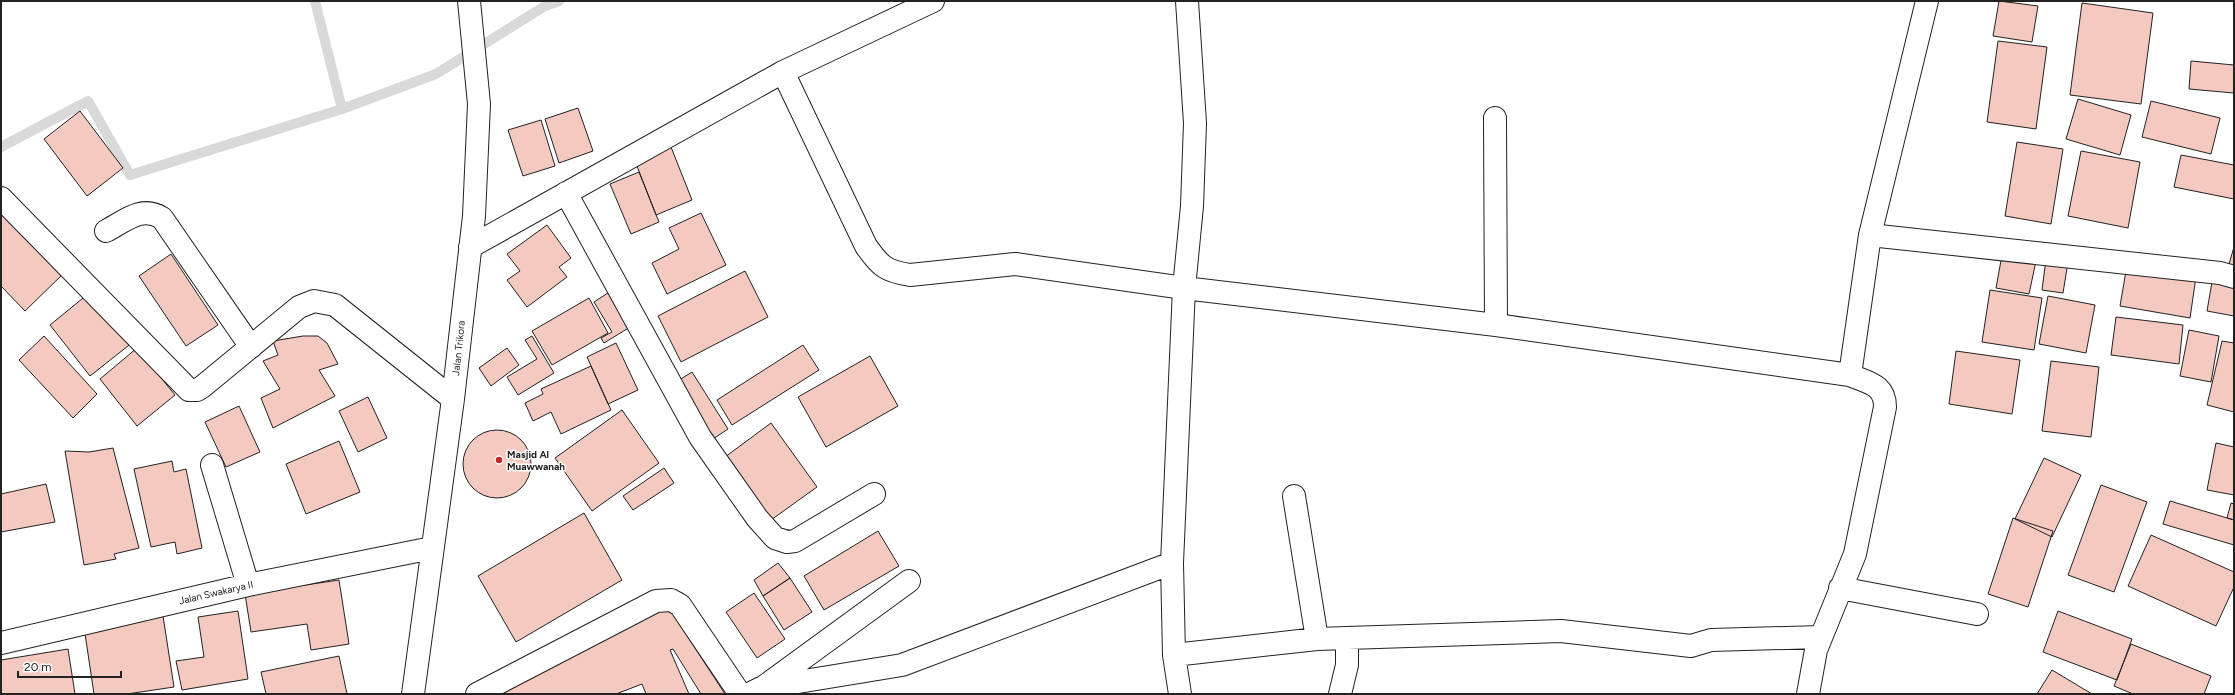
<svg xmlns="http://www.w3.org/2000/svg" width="2235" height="695" font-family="Figtree,sans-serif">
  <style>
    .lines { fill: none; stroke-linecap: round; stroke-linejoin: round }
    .stream { stroke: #d9d9d9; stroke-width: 10 }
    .building { fill: #f3c9c0; stroke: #222 }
    .minor-casing { stroke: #222; stroke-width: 24 }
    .minor { stroke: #fff; stroke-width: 22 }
    .poi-dot { fill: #c62828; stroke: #fff; stroke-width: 1.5 }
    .labels { text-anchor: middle; stroke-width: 3; stroke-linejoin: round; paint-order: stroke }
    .street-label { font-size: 10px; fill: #222; stroke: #fff }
    .poi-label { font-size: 10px; font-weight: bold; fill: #222; stroke: #fff; text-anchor: start }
  </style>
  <rect width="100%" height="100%" fill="#fff"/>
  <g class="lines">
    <path class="stream" d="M 315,1 L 342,109 L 436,74 L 545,6 L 559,1
      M 1,147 L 88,101 L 130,175 L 342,109"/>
  </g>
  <path class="building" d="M 1999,1 L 2038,6 L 2032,42 L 1993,36 Z
    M 2082,3 L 2153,13 L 2141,104 L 2070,95 Z
    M 1998,41 L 2047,47 L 2036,129 L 1987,122 Z
    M 2191,61 L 2234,65 L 2234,93 L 2189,89 Z
    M 2078,99 L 2131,115 L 2120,155 L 2066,139 Z
    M 2151,101 L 2220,118 L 2211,154 L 2142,137 Z
    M 578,108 L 593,151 L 559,163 L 545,119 Z
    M 80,111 L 123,168 L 87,196 L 44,139 Z
    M 541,120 L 555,166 L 523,176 L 508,130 Z
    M 2017,142 L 2063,149 L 2051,224 L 2005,216 Z
    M 671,147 L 692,200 L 656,215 L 635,161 Z
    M 2081,151 L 2140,162 L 2128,228 L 2068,216 Z
    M 2181,155 L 2234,165 L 2234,199 L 2174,187 Z
    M 639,172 L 659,222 L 631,234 L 610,184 Z
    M 1,206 L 64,273 L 25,311 L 1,286 Z
    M 701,213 L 726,265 L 667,294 L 652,263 L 679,249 L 669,228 Z
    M 547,225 L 571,258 L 559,267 L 567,277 L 527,307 L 507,280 L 520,271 L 507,254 Z
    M 2234,247 L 2234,266 L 2229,264 Z
    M 171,254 L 218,325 L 186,346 L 139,276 Z
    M 2002,255 L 2036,261 L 2029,294 L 1996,288 Z
    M 2046,259 L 2068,262 L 2063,293 L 2042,290 Z
    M 2127,265 L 2196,277 L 2190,318 L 2120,306 Z
    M 745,271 L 768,317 L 681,362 L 658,316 Z
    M 2212,282 L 2234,287 L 2234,316 L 2207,311 Z
    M 614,289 L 635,324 L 604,343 L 601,338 L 612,332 L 594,302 Z
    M 1990,290 L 2042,298 L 2034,350 L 1982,342 Z
    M 88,294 L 133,342 L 90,376 L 50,325 Z
    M 2048,296 L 2095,305 L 2086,353 L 2039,344 Z
    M 589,298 L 608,333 L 552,365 L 532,331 Z
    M 2116,317 L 2183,325 L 2179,364 L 2111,355 Z
    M 2189,330 L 2219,336 L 2211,382 L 2180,376 Z
    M 44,336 L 97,394 L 73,418 L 19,360 Z
    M 303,336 L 318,336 L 327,343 L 338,364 L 319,370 L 335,396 L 273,428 L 261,398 L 280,389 L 263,361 L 278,355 L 273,341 Z
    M 532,336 L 554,373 L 518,395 L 507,377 L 537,359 L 525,340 Z
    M 2222,341 L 2234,343 L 2234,412 L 2207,405 Z
    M 616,343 L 638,390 L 608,404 L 587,357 Z
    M 803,345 L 819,370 L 732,425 L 717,400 Z
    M 137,348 L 175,395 L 137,426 L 100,379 Z
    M 507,348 L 519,365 L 491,386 L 479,368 Z
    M 1956,351 L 2020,360 L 2012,414 L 1949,404 Z
    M 870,356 L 898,406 L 826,447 L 798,397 Z
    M 2051,361 L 2099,367 L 2091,437 L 2042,431 Z
    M 591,366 L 611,410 L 561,434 L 551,412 L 533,421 L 525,403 L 543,394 L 541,389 Z
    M 692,372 L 728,429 L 713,439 L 676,382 Z
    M 368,397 L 387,438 L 358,452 L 339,411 Z
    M 239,406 L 260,452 L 226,467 L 205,422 Z
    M 622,410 L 659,463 L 592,511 L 555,458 Z
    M 771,423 L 817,487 L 771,520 L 725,457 Z
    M463 464a34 34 0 1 1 68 0a34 34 0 1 1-68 0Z
    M 339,441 L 360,492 L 306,514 L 286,464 Z
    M 2216,443 L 2234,447 L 2234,495 L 2207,490 Z
    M 113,448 L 139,548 L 114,554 L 116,559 L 84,565 L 65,451 L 89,452 Z
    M 2044,458 L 2081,475 L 2052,537 L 2015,519 Z
    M 172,461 L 174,472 L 186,469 L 202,548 L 177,554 L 175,542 L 151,547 L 134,469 Z
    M 664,468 L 674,483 L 633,510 L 623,496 Z
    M 46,484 L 55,522 L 1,532 L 1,494 Z
    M 2101,485 L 2147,502 L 2114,592 L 2068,575 Z
    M 2170,501 L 2234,520 L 2234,545 L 2163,524 Z
    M 2231,503 L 2234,504 L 2234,520 L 2227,518 Z
    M 584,513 L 622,580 L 516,642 L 478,576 Z
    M 2013,518 L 2053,531 L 2028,607 L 1988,594 Z
    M 878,531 L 899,566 L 824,610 L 804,576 Z
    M 2151,535 L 2234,572 L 2234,587 L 2216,626 L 2128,586 Z
    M 778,563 L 790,578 L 763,596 L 754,580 Z
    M 790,578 L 812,612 L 784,630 L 763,596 Z
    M 339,580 L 349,644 L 311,650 L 307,624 L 251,632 L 245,594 Z
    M 754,593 L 785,639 L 757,658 L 726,612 Z
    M 667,605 L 725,694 L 701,694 L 673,649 L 670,650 L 689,694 L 646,694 L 642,684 L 616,694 L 506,694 L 503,688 Z
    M 238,611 L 248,679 L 182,690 L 176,661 L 204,657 L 198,617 Z
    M 2058,611 L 2132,639 L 2117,680 L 2043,652 Z
    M 163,616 L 174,687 L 127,694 L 94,694 L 84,627 Z
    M 2131,644 L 2211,676 L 2204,694 L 2133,694 L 2114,686 Z
    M 68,649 L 75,694 L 1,694 L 1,660 Z
    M 339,656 L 347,694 L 266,694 L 261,672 Z
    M 2052,670 L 2092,694 L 2037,694 Z"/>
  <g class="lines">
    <g class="minor-casing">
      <path id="minor" d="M 783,72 L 933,1
        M 1495,118 L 1496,325
        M 566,193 L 700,437 L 757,518 L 775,538 L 787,542 L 795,541 L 874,494
        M 1,198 L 189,390 L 197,390 L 202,387 L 299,307 L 314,301 L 335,305 L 453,399
        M 106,231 C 125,221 142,205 162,218 L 251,347
        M 1870,235 L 1927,1
        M 470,247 L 783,72 L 866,246 C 880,266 885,271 910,275 L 1015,264 L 1184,288 L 1496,325 L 1850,375 L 1870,235 L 2220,273 L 2234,277
        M 212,465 L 248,585
        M 1294,496 L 1317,639
        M 1840,588 L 1977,614
        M 1347,638 L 1561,631 L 1691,646 L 1711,640 L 1821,637
        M 1,643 L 248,585 L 432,548
        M 1174,655 L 1317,639 L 1347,638 L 1347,665 L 1340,694
        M 765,686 L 909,581
        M 413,694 L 453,399 L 474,216 L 479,104 L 469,1
        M 477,694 L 656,601 L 671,600 L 680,605 L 740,694
        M 749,694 L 761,688 L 902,665 L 1172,563
        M 1180,694 L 1174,655 L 1172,563 L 1184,288 L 1192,206 L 1195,123 L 1187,1
        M 1808,694 L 1816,650 L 1855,554 L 1885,407 C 1885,384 1868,383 1850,375"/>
    </g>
    <use href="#minor" class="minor"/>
  </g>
  <circle class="poi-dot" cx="499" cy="460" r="4"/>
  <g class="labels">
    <g class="street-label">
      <text transform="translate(458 348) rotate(-84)" y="4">Jalan Trikora</text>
      <text transform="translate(216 592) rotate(-13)" y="4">Jalan Swakarya II</text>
    </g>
    <g class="poi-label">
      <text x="507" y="458">Masjid Al<tspan x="507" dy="12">Muawwanah</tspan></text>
    </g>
  </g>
  <rect width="2235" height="695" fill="none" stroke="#222222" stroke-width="4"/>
  <path d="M18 671v6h103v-6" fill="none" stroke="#222222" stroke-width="2"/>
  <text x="24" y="671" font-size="12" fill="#222222" stroke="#ffffff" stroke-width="3" paint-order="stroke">20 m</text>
</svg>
